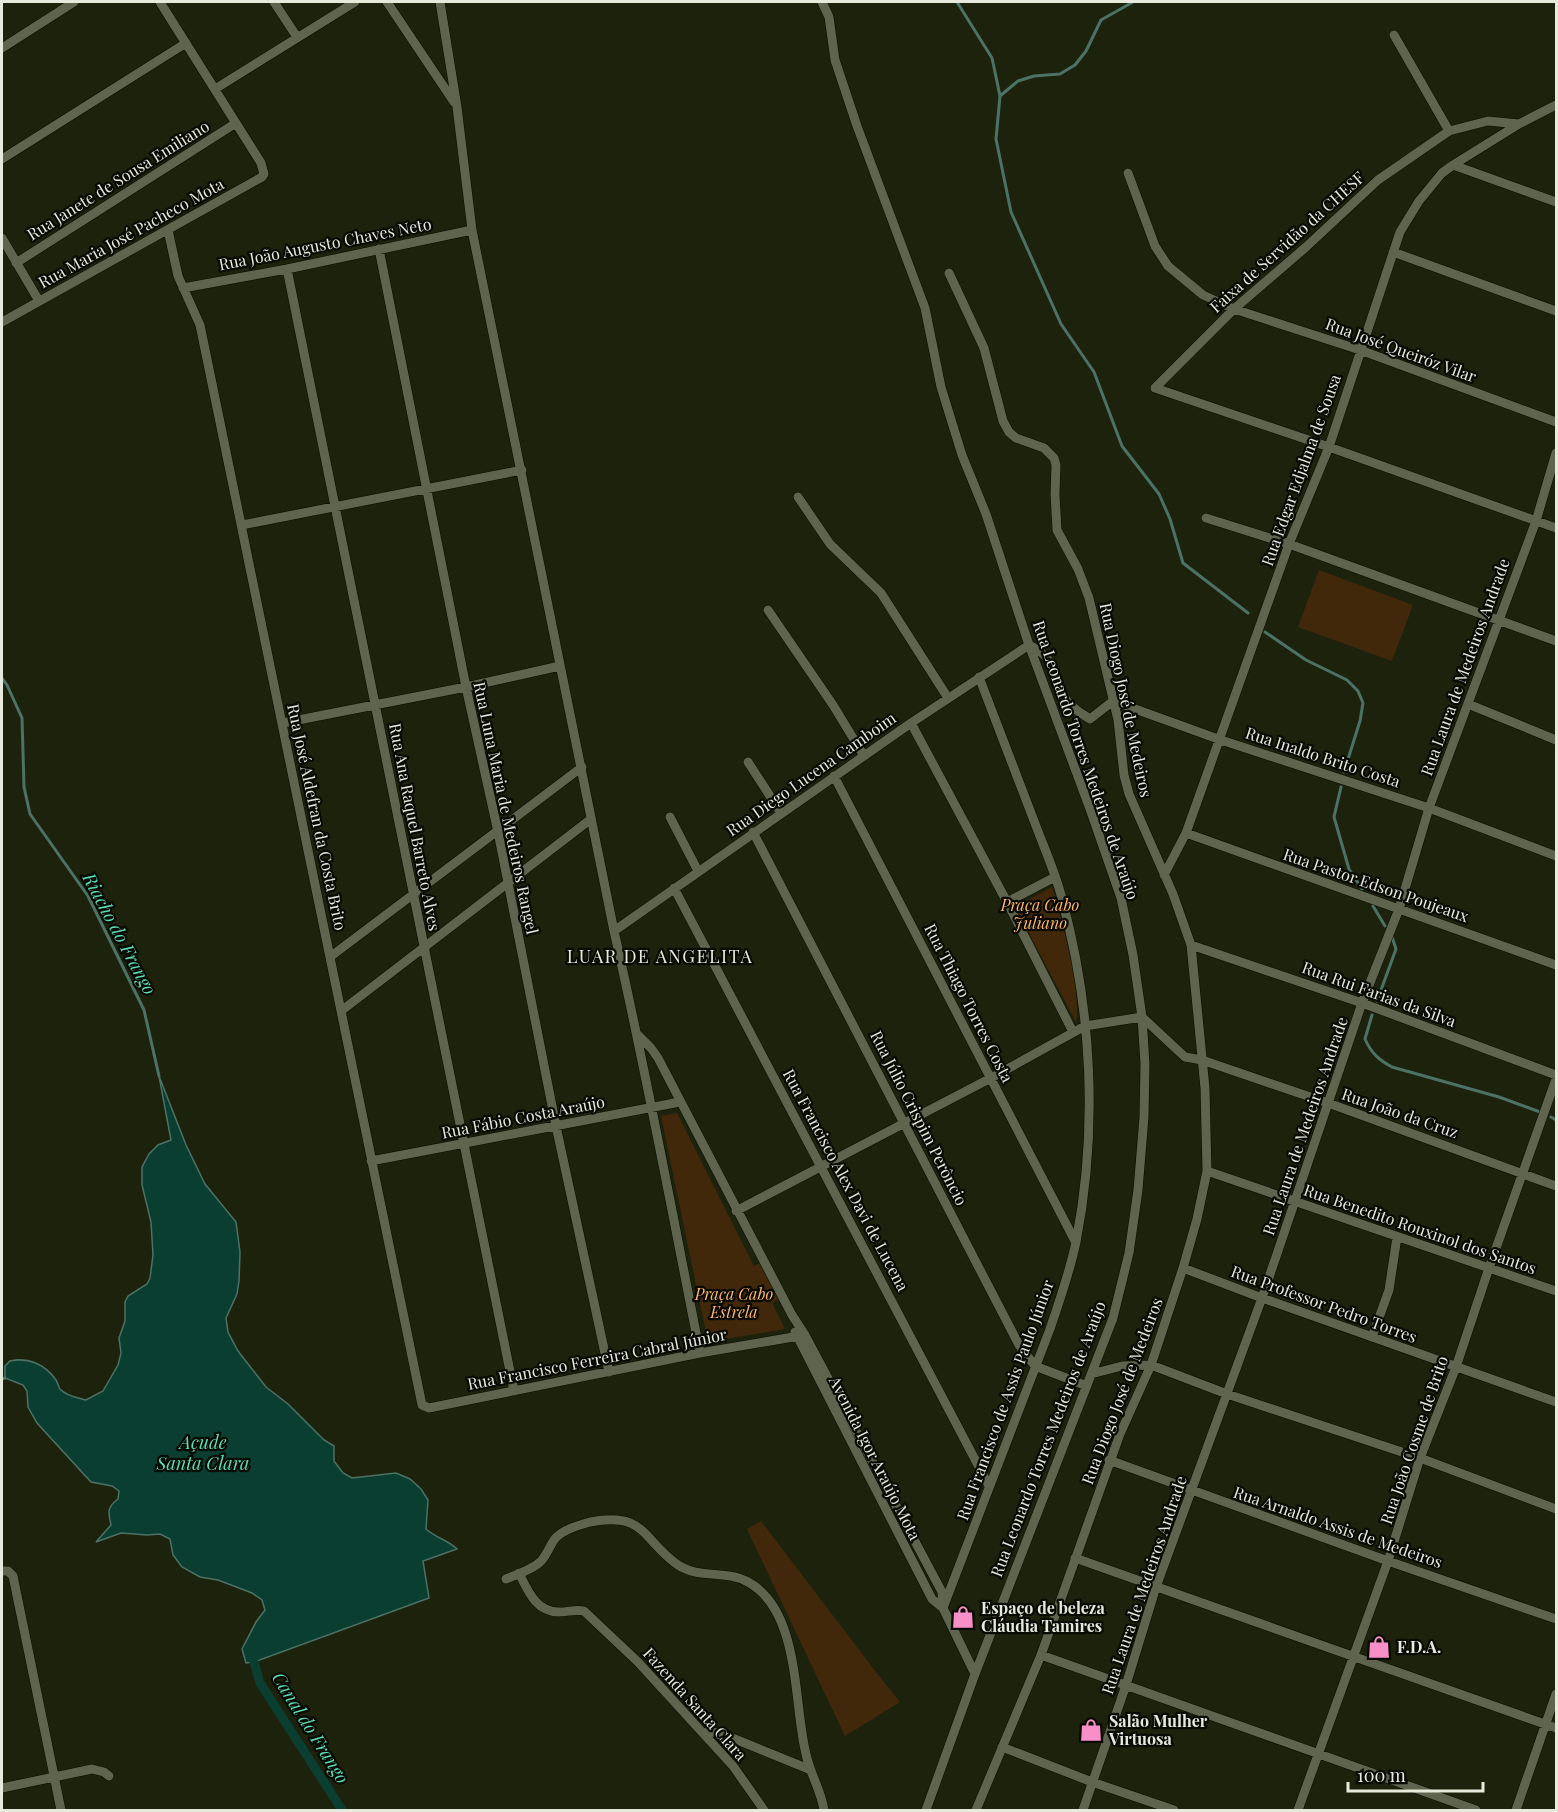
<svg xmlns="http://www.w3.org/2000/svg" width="1558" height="1812" font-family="'Playfair Display',serif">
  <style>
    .green { fill: #42280a }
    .water { fill: #0a3e31; stroke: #4c7265; stroke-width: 1.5 }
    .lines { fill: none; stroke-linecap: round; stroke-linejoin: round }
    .stream { stroke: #4c7265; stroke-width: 3 }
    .canal { stroke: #0a3e31; stroke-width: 9 }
    .street-casing { stroke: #080b00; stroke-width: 10 }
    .street { stroke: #5e644d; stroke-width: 9 }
    .labels { text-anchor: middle; stroke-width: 4.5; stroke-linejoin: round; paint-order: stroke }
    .street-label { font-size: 16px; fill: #e6eadd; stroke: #080a03 }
    .park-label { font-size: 16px; font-style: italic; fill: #ffb668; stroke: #080a03 }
    .poi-label { font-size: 16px; font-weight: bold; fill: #e6eadd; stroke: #080a03; text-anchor: start }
    .water-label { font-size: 18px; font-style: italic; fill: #5bddb8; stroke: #080a03 }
    .neighbourhood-label { font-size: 18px; letter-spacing: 1.5px; fill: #e6eadd; stroke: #080a03 }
  </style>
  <rect width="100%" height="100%" fill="#1d220d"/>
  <path class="green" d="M 1319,570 L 1413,605 L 1392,661 L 1298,627 Z
    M 1052,887 C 1061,918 1082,992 1076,1022 L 1015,907 Z
    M 677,1113 L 754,1266 L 760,1263 L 779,1299 L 772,1303 L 785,1329 L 708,1342 L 661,1116 Z
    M 761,1521 L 879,1676 L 900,1702 L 845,1736 L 747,1529 Z"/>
  <path class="water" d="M 159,1076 L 186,1145 L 205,1184 L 236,1222 L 240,1252 L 239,1281 L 237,1294 L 226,1318 L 228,1332 L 238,1351 L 266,1387 L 288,1404 L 324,1440 L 334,1446 L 334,1461 L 343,1473 L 352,1478 L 396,1473 L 410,1479 L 421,1489 L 428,1500 L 426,1529 C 436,1538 448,1540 457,1549 L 423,1561 L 429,1598 L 254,1662 L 246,1663 L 242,1649 L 256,1622 L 265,1610 L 262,1600 L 252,1593 L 218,1580 L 200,1577 L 182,1567 L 173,1555 L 170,1539 L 160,1534 L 147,1535 L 121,1533 L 96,1542 L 111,1525 C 108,1512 107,1507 118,1499 L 119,1491 L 112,1486 L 91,1482 L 37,1423 L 28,1407 L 27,1391 L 23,1385 L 5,1378 L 5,1366 L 10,1361 C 28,1357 45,1364 56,1380 C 58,1383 58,1386 60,1389 C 66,1396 78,1398 86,1400 L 103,1391 L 118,1365 L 121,1353 L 119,1338 L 125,1321 L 125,1302 L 128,1296 L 147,1284 L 150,1278 L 153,1255 L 151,1222 L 142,1185 L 142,1167 L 149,1154 L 158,1145 L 171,1140 Z"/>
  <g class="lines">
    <path class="stream" d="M 957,2 L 992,58 L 1000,96 L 996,139 L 1011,212 L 1061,324 L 1094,372 L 1122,446 L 1159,494 L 1170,519 L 1183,563 L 1248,613
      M 1000,96 L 1018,81 L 1034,76 L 1060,74 L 1075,65 L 1086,51 L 1101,20 L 1133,2
      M 1265,632 L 1306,660 L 1347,680 L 1358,691 L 1363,703 L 1360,721 L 1344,772
      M 2,678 L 7,685 L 22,718 L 24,787 L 30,814 L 88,896 L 144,1010 L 159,1076
      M 1341,787 L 1334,817 L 1349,869 L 1362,889
      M 1373,906 L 1385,926
      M 1377,1001 L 1396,949 L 1392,937
      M 1372,1015 L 1365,1039 C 1371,1053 1379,1060 1392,1067 L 1499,1097 L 1540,1112
      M 1551,1117 L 1556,1120
      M 2,1379 L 5,1378"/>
    <path class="canal" d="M 254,1662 L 260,1683 L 342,1810"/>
    <g class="street-casing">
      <path id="street" d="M 274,2 L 297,37
        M 387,2 L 454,102
        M 440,2 L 457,107 L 472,230 L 614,931 C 646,1071 672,1212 700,1353
        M 822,2 L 829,17 L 835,60 L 857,126 L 925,308 L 941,387 L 962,455 L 986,514 L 1029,645 L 1090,809 L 1121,898 L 1133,955 L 1142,1017 L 1145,1064 L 1144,1117 L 1138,1190 L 1129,1253 L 1113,1318 L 975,1674 L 926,1810
        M 1394,35 L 1449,131 L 1488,121 L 1519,124
        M 2,48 L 74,2
        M 215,89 L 355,2
        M 1449,131 L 1378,180 L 1306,247 L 1234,309 L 1155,388 L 1329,447 L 1556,528
        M 2,159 L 186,43
        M 1453,165 L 1556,202
        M 1128,173 L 1155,246 L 1168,266 L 1203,295 L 1234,309 L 1360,350 L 1556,422
        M 168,230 L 178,276 L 200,325 L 422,1405 L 429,1408 L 700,1353 L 805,1335
        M 2,238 L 39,301
        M 379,249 L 466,687 L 498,832 L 556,1126 L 609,1372
        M 1393,252 L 1556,311
        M 16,263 L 236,123
        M 287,269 L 514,1391
        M 949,273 L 984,348 L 1003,421 L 1009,432 L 1016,438 L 1044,448 L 1054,458 L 1056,465 L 1055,494 L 1057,530 L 1078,569 L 1089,598 L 1118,720 L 1124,775 L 1129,794 L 1173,894 L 1191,945 L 1205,1088 L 1207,1171 L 1197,1219 L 1183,1268 L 1151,1365 L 1120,1434 L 1041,1655 L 976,1810
        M 183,288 L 287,269 L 472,230
        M 2,322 L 262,177 L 264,174 L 261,163 L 160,2
        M 798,497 L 830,544 L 881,593 L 948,698
        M 1206,518 L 1289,544 L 1556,641
        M 242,525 L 522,470
        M 768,610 L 833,705 L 864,756
        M 1468,704 L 1556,740
        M 283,723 L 466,687 L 560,666
        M 911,723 L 1007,902 L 1073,1032
        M 748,762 L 781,813
        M 834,776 L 1076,1243
        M 670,817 L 698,871
        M 753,832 L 1019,1345 L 1035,1366 L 1087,1386
        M 1186,833 L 1556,965
        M 1164,875 L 1186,833 L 1289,544 L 1329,447 L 1400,232 L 1419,201 L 1442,173 L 1453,165 L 1519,124 L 1556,105
        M 674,888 L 989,1486
        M 1007,902 L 1055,877
        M 614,931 L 911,723 L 1029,645 C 1057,658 1052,675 1065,698 C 1071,708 1081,713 1090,719 L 1113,701 L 1218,739 L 1429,808 L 1556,856
        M 1191,945 L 1362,1003 L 1556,1075
        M 330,957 L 582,767
        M 341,1011 L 591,819
        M 638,1035 L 651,1048 L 658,1058 L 792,1315 L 805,1335 L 942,1592 L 943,1608 L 975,1674
        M 371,1161 L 680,1102
        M 1207,1171 L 1556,1291
        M 736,1211 L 991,1078 L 1085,1026 L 1142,1017 L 1185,1057 L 1202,1060 L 1328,1103 L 1556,1186
        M 1183,1268 L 1262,1298 L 1556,1402
        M 795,1332 L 932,1599 L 943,1608
        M 1372,1337 L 1389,1290 L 1397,1237
        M 1091,1374 L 1122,1366 L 1151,1365 L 1227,1394 L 1420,1458 L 1556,1509
        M 1109,1460 L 1388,1561 L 1556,1619
        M 1075,1558 L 1556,1728
        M 2,1571 L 8,1571 L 13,1576 L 61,1810
        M 519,1573 C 528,1591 536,1612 559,1612 C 568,1612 576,1609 584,1611 L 638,1662 L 733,1766 L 764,1810
        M 506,1579 C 518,1574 534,1569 542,1560 C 547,1554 550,1546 554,1540 C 561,1530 579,1525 590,1522 C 646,1511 642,1540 678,1565 C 699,1579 727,1570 748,1582 C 801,1611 793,1703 806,1754 C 810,1774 821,1790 824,1810
        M 943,1608 L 1050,1329 C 1060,1300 1070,1271 1076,1242 C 1098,1130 1092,1009 1062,899 C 1056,874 1045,850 1036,826 C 1017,776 998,726 979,677
        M 1041,1655 L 1476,1810
        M 703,1733 L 712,1732 L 720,1733 L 811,1770
        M 1002,1747 L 1092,1782 L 1174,1810
        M 2,1788 L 92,1769 L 104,1772 L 109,1776
        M 1083,1810 L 1126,1685 L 1156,1587 L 1262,1298 L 1362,1003 L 1399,909 L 1429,808 L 1536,521 L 1556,453
        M 1298,1810 L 1388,1561 L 1420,1458 L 1456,1367 L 1489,1268 L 1556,1079
        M 1516,1810 L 1556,1694"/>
    </g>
    <use href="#street" class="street"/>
  </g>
  <defs>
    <g id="shop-bare" transform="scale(1.8)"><path d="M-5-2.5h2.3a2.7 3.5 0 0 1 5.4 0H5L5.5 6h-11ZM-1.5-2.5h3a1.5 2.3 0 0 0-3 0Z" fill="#f98fc9" stroke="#080a03" stroke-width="2.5" paint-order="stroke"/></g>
  </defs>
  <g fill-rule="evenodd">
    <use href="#shop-bare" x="963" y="1617"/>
    <use href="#shop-bare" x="1379" y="1647"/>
    <use href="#shop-bare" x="1091" y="1730"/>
  </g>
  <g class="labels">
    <g class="street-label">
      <text transform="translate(118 180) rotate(-32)" y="6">Rua Janete de Sousa Emiliano</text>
      <text transform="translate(131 233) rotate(-29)" y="6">Rua Maria José Pacheco Mota</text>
      <text transform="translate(1287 242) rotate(-42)" y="6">Faixa de Servidão da CHESF</text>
      <text transform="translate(325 244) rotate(-11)" y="6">Rua João Augusto Chaves Neto</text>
      <text transform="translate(1401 350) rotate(20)" y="6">Rua José Queiróz Vilar</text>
      <text transform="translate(1301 470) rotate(-70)" y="6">Rua Edgar Edjalma de Sousa</text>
      <text transform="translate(1465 667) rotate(-70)" y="6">Rua Laura de Medeiros Andrade</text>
      <text transform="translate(1126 700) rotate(78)" y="6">Rua Diogo José de Medeiros</text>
      <text transform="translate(1323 757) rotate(18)" y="6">Rua Inaldo Brito Costa</text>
      <text transform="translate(1086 760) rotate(71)" y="6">Rua Leonardo Torres Medeiros de Araújo</text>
      <text transform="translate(811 774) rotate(-35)" y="6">Rua Diego Lucena Camboim</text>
      <text transform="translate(506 808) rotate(78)" y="6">Rua Luna Maria de Medeiros Rangel</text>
      <text transform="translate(317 817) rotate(78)" y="6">Rua José Aldefran da Costa Brito</text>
      <text transform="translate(415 827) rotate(79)" y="6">Rua Ana Raquel Barreto Alves</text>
      <text transform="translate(1376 885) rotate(19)" y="6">Rua Pastor Edson Poujeaux</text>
      <text transform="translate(1379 994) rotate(20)" y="6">Rua Rui Farias da Silva</text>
      <text transform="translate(969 1003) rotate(63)" y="6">Rua Thiago Torres Costa</text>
      <text transform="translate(1400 1113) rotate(19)" y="6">Rua João da Cruz</text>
      <text transform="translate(523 1117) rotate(-11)" y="6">Rua Fábio Costa Araújo</text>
      <text transform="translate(919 1118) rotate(63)" y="6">Rua Júlio Crispim Perôncio</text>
      <text transform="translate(1305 1126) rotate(-71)" y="6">Rua Laura de Medeiros Andrade</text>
      <text transform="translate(846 1180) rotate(62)" y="6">Rua Francisco Alex Davi de Lucena</text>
      <text transform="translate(1420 1229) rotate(19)" y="6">Rua Benedito Rouxinol dos Santos</text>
      <text transform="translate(1324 1304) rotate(20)" y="6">Rua Professor Pedro Torres</text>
      <text transform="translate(597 1359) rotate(-11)" y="6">Rua Francisco Ferreira Cabral Júnior</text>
      <text transform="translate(1122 1391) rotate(-69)" y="6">Rua Diogo José de Medeiros</text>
      <text transform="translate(1005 1400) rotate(-70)" y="6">Rua Francisco de Assis Paulo Júnior</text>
      <text transform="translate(1048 1439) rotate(-69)" y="6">Rua Leonardo Torres Medeiros de Araújo</text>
      <text transform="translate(1414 1440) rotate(-71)" y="6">Rua João Cosme de Brito</text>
      <text transform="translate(875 1458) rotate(63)" y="6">Avenida Igor Araújo Mota</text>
      <text transform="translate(1338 1527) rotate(19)" y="6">Rua Arnaldo Assis de Medeiros</text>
      <text transform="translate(1144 1585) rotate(-71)" y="6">Rua Laura de Medeiros Andrade</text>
      <text transform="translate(695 1704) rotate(48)" y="6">Fazenda Santa Clara</text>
    </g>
    <g class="park-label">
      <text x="1040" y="911">Praça Cabo<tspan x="1040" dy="18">Juliano</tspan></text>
      <text x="734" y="1300">Praça Cabo<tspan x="734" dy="18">Estrela</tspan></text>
    </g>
    <g class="poi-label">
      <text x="981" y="1614">Espaço de beleza<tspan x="981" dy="18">Cláudia Tamires</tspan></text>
      <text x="1397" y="1653">F.D.A.</text>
      <text x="1109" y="1727">Salão Mulher<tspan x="1109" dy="18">Virtuosa</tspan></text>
    </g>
    <g class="water-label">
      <text transform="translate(119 934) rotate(62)" y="6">Riacho do Frango</text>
      <text x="203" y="1449">Açude<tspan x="203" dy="21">Santa Clara</tspan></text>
      <text transform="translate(310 1728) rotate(58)" y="6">Canal do Frango</text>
    </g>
    <g class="neighbourhood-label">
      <text x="660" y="963">LUAR DE ANGELITA</text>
    </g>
  </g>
  <rect width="1558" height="1812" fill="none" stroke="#e6eadd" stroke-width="6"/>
  <path d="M1348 1782v9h135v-9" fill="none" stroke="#e6eadd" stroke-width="3"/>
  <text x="1357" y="1782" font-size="18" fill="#e6eadd" stroke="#080a03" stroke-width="4.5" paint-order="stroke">100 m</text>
</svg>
